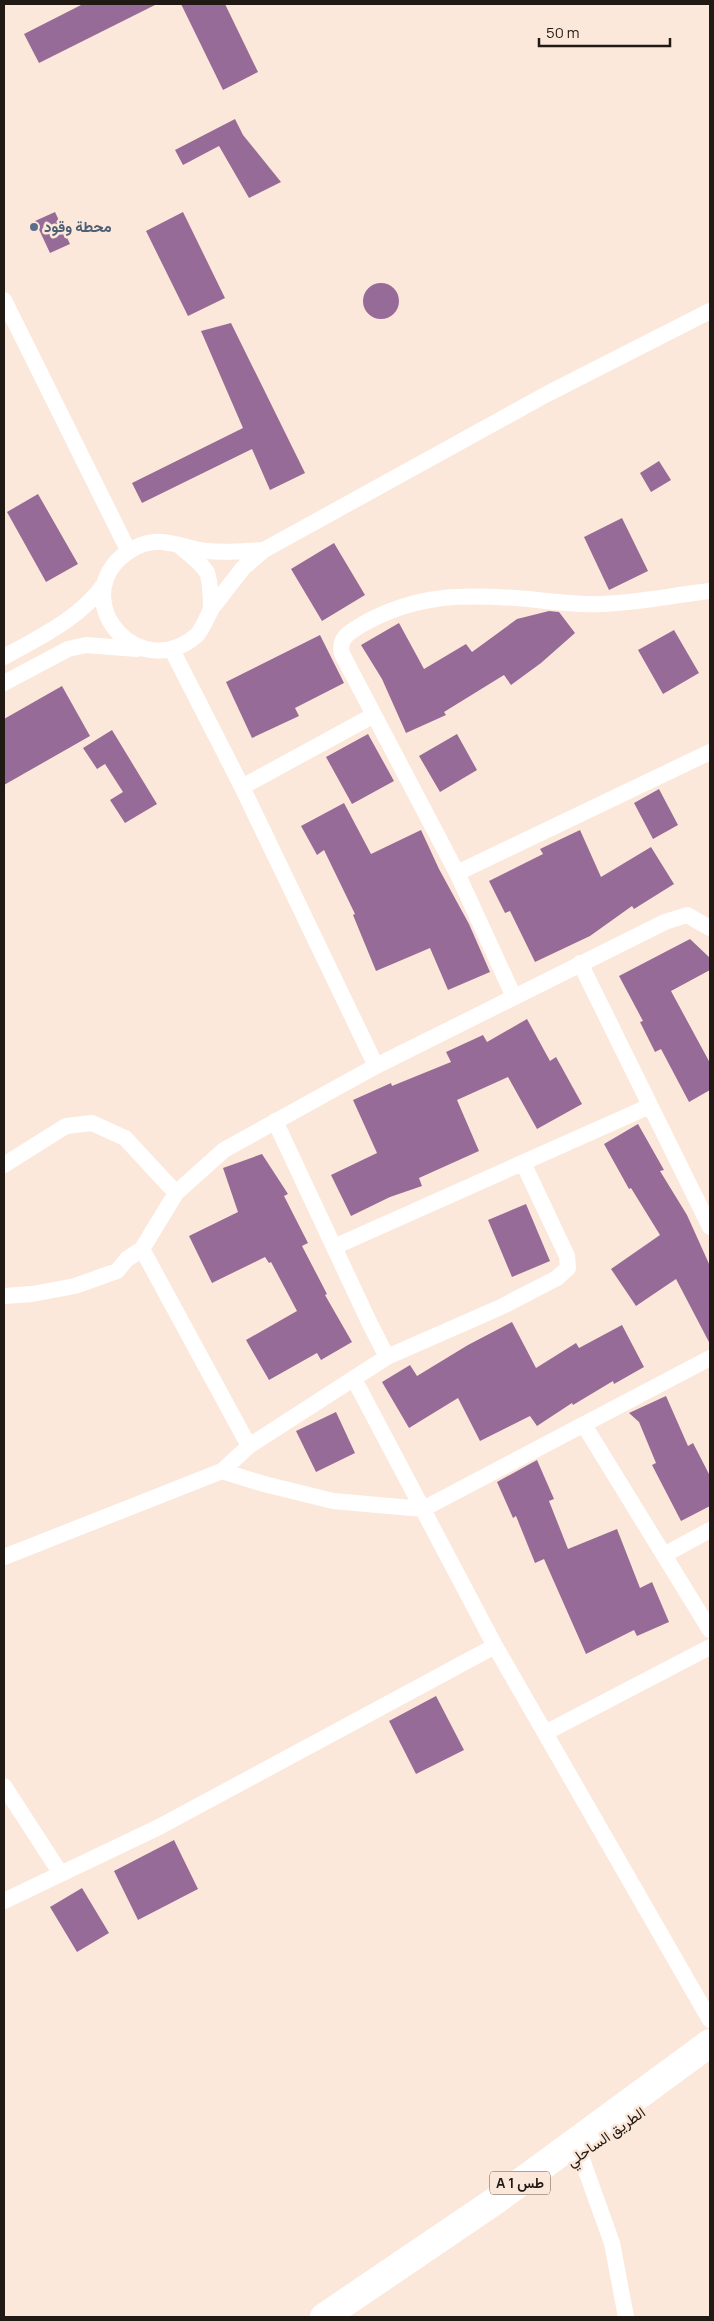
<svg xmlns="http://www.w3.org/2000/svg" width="714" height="2321" font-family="Manrope,Vazirmatn,sans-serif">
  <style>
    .building { fill: #976b97 }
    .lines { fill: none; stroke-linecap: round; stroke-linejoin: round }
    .street { stroke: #fff; stroke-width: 16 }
    .highway { stroke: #fff; stroke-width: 28 }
    .service-dot { fill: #5c6f8a; stroke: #fce8da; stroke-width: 2 }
    .labels { text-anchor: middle; stroke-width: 5; stroke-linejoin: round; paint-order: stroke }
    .shield { fill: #fce8da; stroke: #63574f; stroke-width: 1 }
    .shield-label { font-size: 14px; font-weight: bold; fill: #211913 }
    .service-label { font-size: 15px; font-weight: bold; fill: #4e5e75; stroke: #fce8da; text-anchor: start }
    .street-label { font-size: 15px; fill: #211913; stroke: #fce8da }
  </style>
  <rect width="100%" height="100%" fill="#fce8da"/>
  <path class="building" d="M 83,4 L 157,4 L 39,63 L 24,34 Z
    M 181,4 L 225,4 L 258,72 L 223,90 Z
    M 235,119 L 243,135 L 281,182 L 249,198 L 219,146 L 183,165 L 175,150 Z
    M 55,212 L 70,244 L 50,253 L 35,221 Z
    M 183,212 L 225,298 L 188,316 L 146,231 Z
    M363 301a18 18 0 1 1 36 0a18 18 0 1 1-36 0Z
    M 231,323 L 305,473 L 270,490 L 252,449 L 142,503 L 132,483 L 243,428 L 201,331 Z
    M 659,461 L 671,480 L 651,492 L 640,473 Z
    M 38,494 L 78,564 L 46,582 L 7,512 Z
    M 622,518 L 648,571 L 609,590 L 584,537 Z
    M 334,543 L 365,595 L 322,621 L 291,569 Z
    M 549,611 L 559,612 L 575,633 L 541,663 L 511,685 L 504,675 L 444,712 L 446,715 L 406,733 L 382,679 L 361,645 L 399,623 L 424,669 L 466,644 L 472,652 L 517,619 Z
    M 674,630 L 699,673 L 663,694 L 638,650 Z
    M 320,635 L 344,683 L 295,708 L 299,716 L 252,738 L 226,682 Z
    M 62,686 L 90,736 L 4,785 L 4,719 Z
    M 112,730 L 157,804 L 125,823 L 110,800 L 123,792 L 105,764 L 97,769 L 83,748 Z
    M 368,734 L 394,781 L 352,804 L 326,757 Z
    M 457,734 L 477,770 L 440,792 L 419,756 Z
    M 659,789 L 678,825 L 653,839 L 634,803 Z
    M 344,803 L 371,854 L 421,830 L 439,869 L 469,924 L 490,972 L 448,990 L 430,948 L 376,971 L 353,915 L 355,914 L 324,850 L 317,855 L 301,826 Z
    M 580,830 L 601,877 L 651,847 L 674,884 L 634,909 L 632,906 L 590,936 L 535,962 L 510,911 L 505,913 L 489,881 L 543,854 L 540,849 Z
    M 690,939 L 710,958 L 710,970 L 671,991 L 710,1063 L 710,1090 L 689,1102 L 661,1049 L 655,1052 L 640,1022 L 643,1021 L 619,976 Z
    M 527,1019 L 550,1061 L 556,1057 L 582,1104 L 537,1129 L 508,1077 L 457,1100 L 479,1151 L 419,1178 L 422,1186 L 390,1197 L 351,1216 L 331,1175 L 377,1153 L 353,1100 L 391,1083 L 392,1086 L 451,1062 L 446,1052 L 483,1035 L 487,1042 Z
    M 638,1124 L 664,1170 L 660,1171 L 687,1215 L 710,1266 L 710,1344 L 676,1279 L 636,1306 L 611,1269 L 660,1235 L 631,1188 L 629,1189 L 604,1144 Z
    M 262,1154 L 288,1194 L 284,1196 L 308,1243 L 302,1246 L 327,1294 L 325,1295 L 352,1342 L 321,1360 L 317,1353 L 269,1380 L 246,1340 L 297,1311 L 271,1262 L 269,1263 L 265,1257 L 212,1283 L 189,1236 L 238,1212 L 223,1168 Z
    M 526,1204 L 550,1261 L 512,1277 L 488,1220 Z
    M 512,1322 L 536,1368 L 576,1343 L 579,1348 L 622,1325 L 644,1367 L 614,1384 L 613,1381 L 573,1405 L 572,1403 L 537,1426 L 530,1416 L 480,1441 L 458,1398 L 409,1428 L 382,1382 L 410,1365 L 417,1376 L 468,1345 Z
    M 666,1396 L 688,1446 L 693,1443 L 710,1476 L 710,1506 L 681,1521 L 652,1465 L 656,1463 L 639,1422 L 629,1413 Z
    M 336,1412 L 355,1453 L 316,1472 L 296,1431 Z
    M 537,1460 L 554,1499 L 549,1501 L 568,1549 L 617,1529 L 640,1588 L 652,1582 L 669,1622 L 637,1636 L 634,1630 L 586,1654 L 544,1559 L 535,1563 L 516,1516 L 513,1518 L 497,1482 Z
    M 436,1696 L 464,1750 L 416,1774 L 389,1721 Z
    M 174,1840 L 198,1889 L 138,1920 L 114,1871 Z
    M 82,1888 L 109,1933 L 77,1952 L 50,1907 Z"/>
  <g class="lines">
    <path class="street" d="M 4,300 L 128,550
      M 181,547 C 189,554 200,562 206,571 C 210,576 212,606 210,612 C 206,619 202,630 197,635 C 141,684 70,606 120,558 C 129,550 142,543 154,542 C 170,540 191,550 207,551 C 226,553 245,551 264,550
      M 212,608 L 243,568 L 264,550 L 547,394 L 710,311
      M 172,650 L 242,787 L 376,1066
      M 4,657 C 40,637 81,618 105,583
      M 4,683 L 68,649 L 86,645 L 137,649
      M 242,787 L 374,715
      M 457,873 L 710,752
      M 580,963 L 710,1227
      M 514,997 L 457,873 L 342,654 C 338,637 350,632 363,624 C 418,593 467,594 529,599 C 553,602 577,605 601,604 C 637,603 674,595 710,591
      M 275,1121 L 370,1324 L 387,1357
      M 4,1165 L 66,1126 L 92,1123 L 125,1138 L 176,1193
      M 334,1247 L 650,1106
      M 142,1249 L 249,1446
      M 4,1296 L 32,1294 L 75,1286 L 117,1271 L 127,1259 L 142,1249 L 176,1193 L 224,1150 L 376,1066 L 665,922 L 687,915 L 710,928
      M 354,1379 L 495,1646
      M 584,1425 L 710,1630
      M 222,1471 L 264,1484 L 333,1501 L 423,1509 L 710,1358
      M 664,1555 L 710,1530
      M 4,1557 L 222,1471 L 249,1446 L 387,1357 L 501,1307 L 557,1278 L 568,1268 L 567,1256 L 523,1163
      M 545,1733 L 710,1647
      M 4,1786 L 61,1874
      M 4,1901 L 159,1827 L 495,1646 L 710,2020
      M 580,2154 L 612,2243 L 626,2317"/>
    <path class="highway" d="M 324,2317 L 495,2201 L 710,2043"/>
  </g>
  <circle class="service-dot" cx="34" cy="227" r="5"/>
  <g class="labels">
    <rect class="shield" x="490" y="2171.5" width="60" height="23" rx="4"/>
    <g class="shield-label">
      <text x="520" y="2188">A 1 طس</text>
    </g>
    <g class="service-label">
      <text x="44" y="232">محطة وقود</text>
    </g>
    <g class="street-label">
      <text transform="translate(606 2137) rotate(-35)" y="5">الطريق الساحلي</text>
    </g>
  </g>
  <rect width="714" height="2321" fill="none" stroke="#211913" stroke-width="10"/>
  <path d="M539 38v8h131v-8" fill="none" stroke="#211913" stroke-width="2.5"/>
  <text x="546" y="38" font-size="15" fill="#211913" stroke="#fce8da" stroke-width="4" paint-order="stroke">50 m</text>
</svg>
